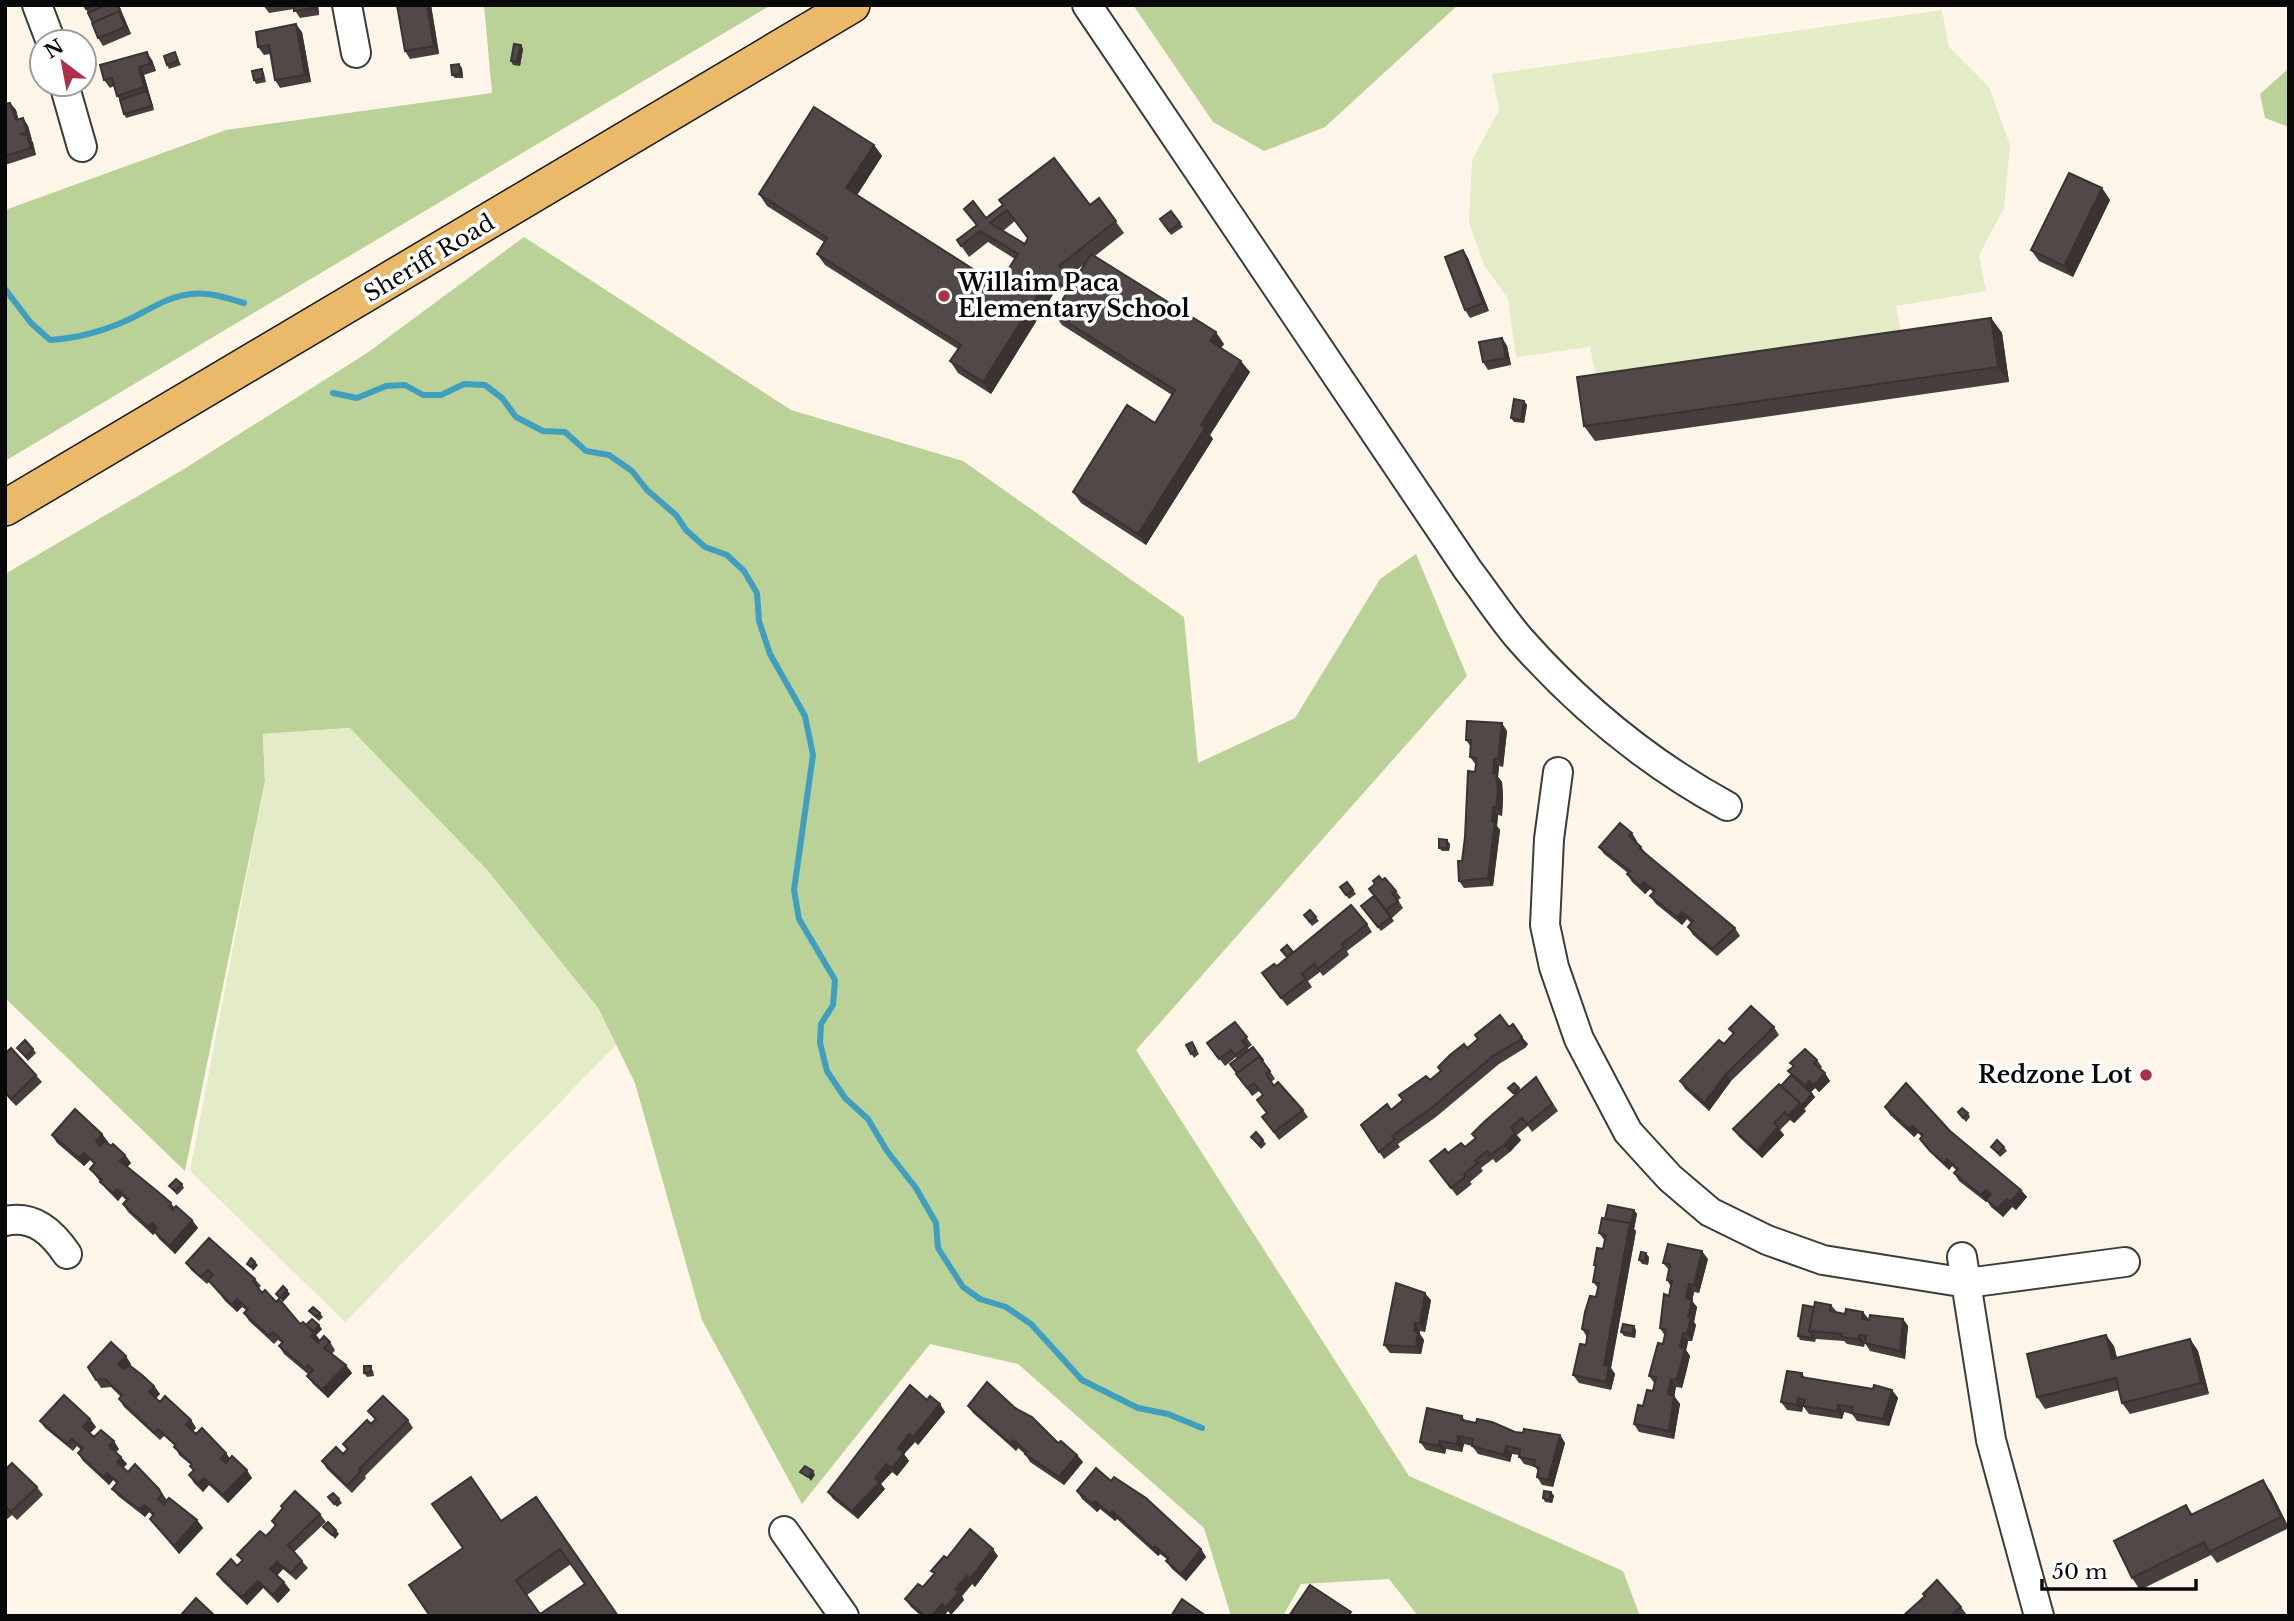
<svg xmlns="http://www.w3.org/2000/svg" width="2294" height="1621" font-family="'Libre Baskerville',serif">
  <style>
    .forest { fill: #bad297 }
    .pitch { fill: #e4ebc7 }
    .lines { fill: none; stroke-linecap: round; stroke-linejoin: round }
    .stream { stroke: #409ebf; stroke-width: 6 }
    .minor-casing { stroke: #3c3c3c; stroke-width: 32 }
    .major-casing { stroke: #1a1a1a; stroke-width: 38 }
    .minor { stroke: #fff; stroke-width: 28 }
    .major { stroke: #ebb96a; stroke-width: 35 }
    .wall { fill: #463f3d; fill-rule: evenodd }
    .shaded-wall { fill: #393332 }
    .building { fill: #514947; stroke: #393332; stroke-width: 2; fill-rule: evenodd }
    .poi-dot { fill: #ab3048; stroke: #fff; stroke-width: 2.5 }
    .labels { text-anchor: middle; stroke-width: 7; stroke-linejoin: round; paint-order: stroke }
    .street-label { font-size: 23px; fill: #090909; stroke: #fff }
    .poi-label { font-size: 23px; font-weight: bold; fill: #090909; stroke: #fff; text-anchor: start }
  </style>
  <rect width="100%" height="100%" fill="#fdf6e8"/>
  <path class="forest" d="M 484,5 L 771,5 L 5,461 L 5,210 L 226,130 L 492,93 Z
    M 1133,5 L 1458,5 L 1325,127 L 1264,151 L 1213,122 Z
    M 2289,68 L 2289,127 L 2265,118 L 2260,94 Z
    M 524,237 L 791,410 L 963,461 L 1184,617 L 1198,763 L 1295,718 L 1380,579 L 1416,554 L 1467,676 L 1136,1050 L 1409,1476 L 1623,1571 L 1640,1616 L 1418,1616 L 1389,1579 L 1301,1584 L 1283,1616 L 1231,1616 L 1204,1528 L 1018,1364 L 930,1344 L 802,1504 L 702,1320 L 635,1083 L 598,1008 L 487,870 L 349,728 L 263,734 L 265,781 L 185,1171 L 5,998 L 5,574 L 184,469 L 367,353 Z"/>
  <path class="pitch" d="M 1942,10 L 1949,47 L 1989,87 L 2010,145 L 2004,208 L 1979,255 L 1986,291 L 1896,306 L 1902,337 L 1596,378 L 1590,347 L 1516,357 L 1508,299 L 1484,265 L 1469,222 L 1472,160 L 1499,110 L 1492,74 Z
    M 350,728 L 487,870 L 598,1008 L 616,1045 L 345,1322 L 190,1171 L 265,781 L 263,734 Z"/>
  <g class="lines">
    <path class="stream" d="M 5,289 L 31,323 L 50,340 C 80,338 105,331 132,318 C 152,308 169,296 192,294 C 211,292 227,298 244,303
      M 333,393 L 357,398 L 386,386 L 405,385 L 423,395 L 441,395 L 464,384 L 485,385 L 502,398 L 516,417 L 543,431 L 565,432 L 586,451 L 609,455 L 632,471 L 647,490 L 676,515 L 686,530 L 705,547 L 727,555 L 744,571 L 757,593 L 759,621 L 770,654 L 805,716 L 813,755 L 794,890 L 799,919 L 835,980 L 833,1005 L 821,1024 L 820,1043 L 827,1071 L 845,1098 L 868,1119 L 887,1151 L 916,1188 L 936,1223 L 938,1248 L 963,1287 L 980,1299 L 1006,1307 L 1031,1324 L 1082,1380 L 1138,1408 L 1168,1414 L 1202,1428"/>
    <g class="minor-casing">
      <path id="minor" d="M 37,5 L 51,42
        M 347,5 L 356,53
        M 1087,5 L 1468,570 C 1485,592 1501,617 1519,638 C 1579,706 1648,763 1727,806
        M 64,84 L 82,147
        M 1558,772 L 1549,839 L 1545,925 L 1554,967 L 1579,1039 L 1628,1132 L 1670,1178 L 1710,1212 L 1767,1240 L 1823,1260 L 1967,1283 L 2125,1262
        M 5,1221 C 34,1215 52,1232 67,1254
        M 1962,1257 L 1991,1440 L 2039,1616
        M 784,1531 L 844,1616"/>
    </g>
    <g class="major-casing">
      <path id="major" d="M 5,508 L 852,5"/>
    </g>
    <use href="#minor" class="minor"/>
    <use href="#major" class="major"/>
  </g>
  <path class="wall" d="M 84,5 L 119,5 L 131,34 L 103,46 L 98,38 L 93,23 Z
    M 263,5 L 318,5 L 319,15 L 300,18 L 294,9 L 269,13 Z
    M 397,5 L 431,5 L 439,54 L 410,59 L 405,51 Z
    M 302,32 L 311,82 L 280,88 L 275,80 L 270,54 L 264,55 L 258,47 Z
    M 521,45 L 523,49 L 520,66 L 513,65 L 511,61 Z
    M 175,52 L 181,65 L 169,69 L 167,65 Z
    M 152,60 L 156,71 L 144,75 L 154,110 L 126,118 L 124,114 L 120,100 L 117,96 L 114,86 L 110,88 L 104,80 Z
    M 462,68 L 463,78 L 455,78 L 452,75 Z
    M 262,69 L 264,73 L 266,82 L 256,84 L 254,80 Z
    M 10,103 L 16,110 L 18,119 L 23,118 L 28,126 L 32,140 L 31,140 L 36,155 L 5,165 L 5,104 Z
    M 874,145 L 882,156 L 857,195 L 998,285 L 1015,259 L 988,242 L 969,257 L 957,240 L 1003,205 L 1090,205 L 1099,198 L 1124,233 L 1095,256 L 1224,344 L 1221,348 L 1250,372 L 1210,435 L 1213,439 L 1146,545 L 1081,503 L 1073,492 L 1155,423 L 1172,395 L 1062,325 L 1054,314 L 1066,294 L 1057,288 L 991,394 L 958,373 L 950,361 L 958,349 L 825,265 L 817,254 L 824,242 L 767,206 L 759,194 ZM 1015,221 L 1028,239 L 1025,244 L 1003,231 ZM 1085,264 L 1076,278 L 1071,274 Z
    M 2102,188 L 2110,200 L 2073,277 L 2039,261 L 2031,250 Z
    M 1171,211 L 1183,227 L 1171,235 L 1160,219 Z
    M 1463,250 L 1468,258 L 1489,311 L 1470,318 L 1465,310 Z
    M 1991,318 L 2002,333 L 2009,382 L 1595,441 L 1584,426 Z
    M 1502,338 L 1507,346 L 1511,365 L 1488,370 L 1483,362 Z
    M 1524,401 L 1527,405 L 1524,423 L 1514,422 L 1511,418 Z
    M 1507,731 L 1503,767 L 1499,766 L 1498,777 L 1502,782 L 1503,798 L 1502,816 L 1498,815 L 1497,826 L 1500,830 L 1493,886 L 1464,888 L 1459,881 L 1476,765 L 1470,757 L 1471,747 L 1466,740 Z
    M 1637,841 L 1636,842 L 1641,847 L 1647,855 L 1735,928 L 1740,936 L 1717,956 L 1693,935 L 1688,927 L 1691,923 L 1687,919 L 1682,925 L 1656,904 L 1650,896 L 1653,892 L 1650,889 L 1645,894 L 1632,882 L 1627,874 L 1628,873 L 1604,854 L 1599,847 Z
    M 1450,844 L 1449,851 L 1442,851 L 1439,848 Z
    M 1382,880 L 1396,891 L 1401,898 L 1398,900 L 1403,908 L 1392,918 L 1394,921 L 1381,931 L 1361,906 L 1374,896 L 1369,889 L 1375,884 Z
    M 1347,882 L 1356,894 L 1349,899 L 1340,887 Z
    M 1310,910 L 1319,921 L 1312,926 L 1304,915 Z
    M 1367,924 L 1372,932 L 1347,951 L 1349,955 L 1323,976 L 1320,972 L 1308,981 L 1312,987 L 1287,1006 L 1262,973 L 1277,966 L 1287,958 L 1281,950 L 1294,952 Z
    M 1235,1022 L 1252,1045 L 1248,1048 L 1249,1050 L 1263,1060 L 1275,1079 L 1271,1082 L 1274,1086 L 1303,1110 L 1308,1117 L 1279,1140 L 1262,1117 L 1267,1113 L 1263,1095 L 1259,1091 L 1252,1096 L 1242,1082 L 1237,1073 L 1237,1059 L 1236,1057 L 1225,1066 L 1207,1043 Z
    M 1509,1027 L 1528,1044 L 1525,1048 L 1499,1064 L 1436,1117 L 1398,1144 L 1400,1147 L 1384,1159 L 1361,1125 L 1391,1110 L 1430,1080 Z
    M 1774,1027 L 1779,1035 L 1731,1081 L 1709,1111 L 1685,1089 L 1680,1081 L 1724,1044 L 1733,1034 L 1729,1029 Z
    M 1192,1042 L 1199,1054 L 1194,1058 L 1186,1045 Z
    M 17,1048 L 33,1049 L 36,1053 L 28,1061 Z
    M 5,1049 L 7,1052 L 36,1075 L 42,1082 L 16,1106 L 5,1094 Z
    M 1817,1060 L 1822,1067 L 1820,1069 L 1830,1081 L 1819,1092 L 1815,1088 L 1811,1092 L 1815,1097 L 1804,1109 L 1806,1111 L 1794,1123 L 1790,1120 L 1780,1130 L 1784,1135 L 1762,1158 L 1739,1137 L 1733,1129 L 1781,1086 L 1791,1075 L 1788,1071 L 1793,1066 L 1790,1063 Z
    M 1536,1077 L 1558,1111 L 1532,1132 L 1528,1126 L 1517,1135 L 1521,1140 L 1510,1152 L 1496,1163 L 1493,1159 L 1481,1168 L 1483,1171 L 1470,1182 L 1472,1184 L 1457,1196 L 1430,1161 L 1448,1153 L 1465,1147 L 1476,1139 L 1515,1096 L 1508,1088 L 1519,1088 L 1521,1091 Z
    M 1885,1107 L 1950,1131 L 2021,1190 L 2027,1197 L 2016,1210 L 2012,1207 L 2003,1217 L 1991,1207 L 1987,1201 L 1986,1202 L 1959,1181 L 1954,1173 L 1956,1170 L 1952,1166 L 1949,1170 L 1936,1158 L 1920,1139 L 1922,1137 L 1918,1133 L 1914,1137 L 1890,1115 Z
    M 1958,1112 L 1968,1113 L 1970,1117 L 1966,1122 Z
    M 102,1134 L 108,1142 L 107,1142 L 125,1155 L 131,1163 L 127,1167 L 171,1203 L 175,1208 L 192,1220 L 198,1228 L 175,1254 L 159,1239 L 155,1233 L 153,1235 L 128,1212 L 123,1204 L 126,1200 L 122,1196 L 118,1201 L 106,1189 L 90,1169 L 94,1164 L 90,1160 L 84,1166 L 57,1143 L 52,1135 Z
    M 1251,1137 L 1263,1140 L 1266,1144 L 1261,1149 Z
    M 1991,1147 L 2004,1147 L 2007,1151 L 2000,1157 Z
    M 182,1184 L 184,1188 L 177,1195 L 169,1186 Z
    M 1634,1210 L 1637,1214 L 1634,1229 L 1636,1231 L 1611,1368 L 1615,1374 L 1611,1390 L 1579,1383 L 1573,1375 L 1586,1345 L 1587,1337 L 1582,1329 L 1596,1297 L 1598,1288 L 1593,1282 L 1596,1268 L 1594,1265 L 1603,1249 L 1605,1241 L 1599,1233 L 1605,1219 Z
    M 1649,1257 L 1648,1265 L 1642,1264 L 1639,1260 Z
    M 1708,1259 L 1699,1293 L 1694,1292 L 1692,1301 L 1697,1307 L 1694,1322 L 1696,1325 L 1692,1341 L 1688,1341 L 1687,1347 L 1686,1350 L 1690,1356 L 1686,1373 L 1682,1388 L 1676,1387 L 1674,1396 L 1680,1404 L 1674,1439 L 1639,1432 L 1634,1424 L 1643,1406 L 1653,1391 L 1655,1384 L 1649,1376 L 1663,1344 L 1665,1336 L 1660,1328 L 1671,1287 L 1667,1280 L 1669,1270 L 1663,1263 Z
    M 186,1263 L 255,1279 L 261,1286 L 259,1288 L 262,1293 L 300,1324 L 322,1329 L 316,1335 L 320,1340 L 330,1342 L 335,1350 L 332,1354 L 352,1373 L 328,1398 L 313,1384 L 307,1376 L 309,1375 L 284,1354 L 279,1346 L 282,1343 L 278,1340 L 274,1344 L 249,1321 L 244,1313 L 246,1310 L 242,1307 L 237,1312 L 225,1301 L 210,1281 L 207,1284 L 191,1270 Z
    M 1431,1300 L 1425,1332 L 1420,1331 L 1420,1334 L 1424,1340 L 1421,1354 L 1390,1353 L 1384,1345 Z
    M 1831,1305 L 1837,1312 L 1845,1314 L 1863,1312 L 1869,1320 L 1903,1319 L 1908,1326 L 1905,1359 L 1870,1351 L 1865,1343 L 1864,1347 L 1847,1344 L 1844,1341 L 1816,1339 L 1815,1342 L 1800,1340 L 1798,1336 L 1814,1307 Z
    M 309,1311 L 320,1313 L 323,1317 L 319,1321 Z
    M 1636,1330 L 1635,1338 L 1624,1336 L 1621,1332 Z
    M 2190,1339 L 2198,1351 L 2209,1394 L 2130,1414 L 2122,1403 L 2119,1390 L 2045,1409 L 2037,1397 L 2114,1346 L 2117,1358 Z
    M 131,1364 L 130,1365 L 154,1386 L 160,1394 L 156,1398 L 160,1402 L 191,1420 L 196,1428 L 193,1431 L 196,1434 L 226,1453 L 230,1459 L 252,1478 L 228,1503 L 209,1485 L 203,1492 L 194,1483 L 189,1475 L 193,1471 L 191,1465 L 179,1455 L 175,1446 L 164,1436 L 160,1440 L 124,1407 L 119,1399 L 121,1397 L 111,1387 L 101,1388 L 88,1367 Z
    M 373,1370 L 374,1376 L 367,1377 L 364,1373 Z
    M 1802,1373 L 1805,1378 L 1873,1389 L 1892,1390 L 1898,1398 L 1889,1426 L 1857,1421 L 1852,1414 L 1844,1412 L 1842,1419 L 1809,1414 L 1803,1406 L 1802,1412 L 1787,1410 L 1781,1402 Z
    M 927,1400 L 940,1404 L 945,1412 L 918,1445 L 915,1442 L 904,1454 L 909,1461 L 897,1476 L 892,1472 L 881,1484 L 885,1489 L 858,1519 L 833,1499 L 828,1492 Z
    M 968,1406 L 1015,1408 L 1058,1443 L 1077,1455 L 1083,1462 L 1064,1485 L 1030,1462 L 1025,1454 L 1018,1448 L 1016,1451 L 973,1413 Z
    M 368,1411 L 408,1420 L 413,1428 L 365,1476 L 366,1478 L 352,1493 L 327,1469 L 322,1461 L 343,1454 L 347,1450 L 343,1444 L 375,1420 Z
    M 1462,1416 L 1465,1421 L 1515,1432 L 1523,1433 L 1560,1435 L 1565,1443 L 1553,1487 L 1542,1485 L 1537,1477 L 1538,1471 L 1535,1467 L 1524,1464 L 1519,1457 L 1519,1455 L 1512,1454 L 1510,1462 L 1478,1454 L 1472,1446 L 1464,1444 L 1462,1452 L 1446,1449 L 1445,1454 L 1426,1450 L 1420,1442 Z
    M 90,1419 L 96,1427 L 90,1433 L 94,1437 L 119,1449 L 116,1452 L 127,1464 L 123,1468 L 128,1472 L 159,1489 L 167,1500 L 197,1520 L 203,1528 L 179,1554 L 150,1519 L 153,1516 L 149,1512 L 145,1517 L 118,1496 L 112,1489 L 117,1484 L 113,1480 L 109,1485 L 83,1461 L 78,1453 L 81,1450 L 77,1446 L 73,1451 L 45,1428 L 40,1421 Z
    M 5,1470 L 37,1487 L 43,1495 L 17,1520 L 12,1515 L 5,1521 Z
    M 1111,1481 L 1201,1549 L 1206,1557 L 1186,1581 L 1172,1569 L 1166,1561 L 1168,1560 L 1160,1554 L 1158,1556 L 1117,1519 L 1115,1521 L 1100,1509 L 1097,1512 L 1082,1499 L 1077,1491 Z
    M 1551,1492 L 1554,1496 L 1552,1503 L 1545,1502 L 1543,1498 Z
    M 2271,1492 L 2289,1528 L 2217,1563 L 2211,1555 L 2140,1590 L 2132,1578 L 2186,1505 L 2193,1515 Z
    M 328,1497 L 339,1499 L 342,1503 L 337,1507 Z
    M 536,1497 L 618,1616 L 430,1616 L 501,1521 ZM 571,1564 L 585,1584 L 540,1614 L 527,1595 Z
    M 281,1506 L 320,1514 L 326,1522 L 294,1552 L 308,1568 L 296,1580 L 283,1569 L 277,1575 L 284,1582 L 290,1590 L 278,1603 L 263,1588 L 247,1605 L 222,1581 L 217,1574 L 237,1566 L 242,1561 L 237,1555 L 266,1536 L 275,1526 L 272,1521 L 283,1509 Z
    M 998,1556 L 975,1587 L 972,1584 L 962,1596 L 964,1600 L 951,1615 L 948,1611 L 944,1616 L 921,1616 L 911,1607 L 905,1599 L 923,1587 L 934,1574 L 931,1571 L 947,1558 Z
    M 1961,1607 L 1967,1615 L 1966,1616 L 1903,1616 Z"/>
  <path class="shaded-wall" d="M 314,5 L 318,5 L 319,15 L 314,8 Z
    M 427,5 L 431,5 L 439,54 L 434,46 Z
    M 119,11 L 124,18 L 131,34 L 125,27 Z
    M 296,24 L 302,32 L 311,82 L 305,75 Z
    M 521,45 L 523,49 L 520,66 L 517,62 Z
    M 147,52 L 152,60 L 156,71 L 150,64 Z
    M 459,64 L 462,68 L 463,78 L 460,74 Z
    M 139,67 L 144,75 L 154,110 L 152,106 L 147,91 L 144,87 Z
    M 10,103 L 16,110 L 21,128 L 16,120 Z
    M 23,118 L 28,126 L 32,140 L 27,132 Z
    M 27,135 L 33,142 L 36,155 L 31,148 Z
    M 874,145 L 882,156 L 854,200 L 846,188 Z
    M 2102,188 L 2110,200 L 2073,277 L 2064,266 Z
    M 1463,250 L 1468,258 L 1489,311 L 1483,303 Z
    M 1049,277 L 1057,288 L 991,394 L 983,382 Z
    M 1991,318 L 2002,333 L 2009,382 L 1998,367 Z
    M 1216,332 L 1224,344 L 1218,352 L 1210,341 Z
    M 1502,338 L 1507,346 L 1511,365 L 1506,358 Z
    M 1241,361 L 1250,372 L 1210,435 L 1213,439 L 1146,545 L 1138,534 L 1201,425 Z
    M 1524,401 L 1527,405 L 1524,423 L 1521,420 Z
    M 1502,723 L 1507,731 L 1503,767 L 1498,759 Z
    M 1494,759 L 1499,766 L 1498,777 L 1502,782 L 1503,798 L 1502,816 L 1496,808 L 1493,774 Z
    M 1493,807 L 1498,815 L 1497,826 L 1500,830 L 1493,886 L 1488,878 Z
    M 1632,833 L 1637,841 L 1635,844 L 1629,836 Z
    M 1447,840 L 1450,844 L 1449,851 L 1447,848 Z
    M 1644,882 L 1650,889 L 1645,894 L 1640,886 Z
    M 1682,912 L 1687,919 L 1682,925 L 1677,917 Z
    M 1522,1037 L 1528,1044 L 1525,1048 L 1520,1040 Z
    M 1825,1073 L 1830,1081 L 1819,1092 L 1814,1085 Z
    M 1726,1074 L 1731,1081 L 1709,1111 L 1704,1103 Z
    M 1809,1081 L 1815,1088 L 1810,1093 L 1805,1085 Z
    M 1812,1094 L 1815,1097 L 1804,1109 L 1806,1111 L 1794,1123 L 1788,1116 L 1800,1103 Z
    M 1912,1126 L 1918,1133 L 1914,1137 L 1909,1129 Z
    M 1778,1127 L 1784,1135 L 1762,1158 L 1757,1151 Z
    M 1515,1133 L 1521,1140 L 1510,1152 L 1504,1145 Z
    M 102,1134 L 108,1142 L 101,1149 L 96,1141 Z
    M 84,1153 L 90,1160 L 84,1166 L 79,1158 Z
    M 125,1155 L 131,1163 L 125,1169 L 120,1161 Z
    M 1947,1159 L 1952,1166 L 1949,1170 L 1944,1163 Z
    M 117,1189 L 122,1196 L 118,1201 L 113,1193 Z
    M 1986,1190 L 1991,1197 L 1986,1202 L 1981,1195 Z
    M 2021,1190 L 2027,1197 L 2016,1210 L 2010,1202 Z
    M 2007,1199 L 2012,1207 L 2003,1217 L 1997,1209 Z
    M 1634,1210 L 1637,1214 L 1634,1229 L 1636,1231 L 1611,1368 L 1615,1374 L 1611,1390 L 1606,1382 L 1604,1365 L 1630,1223 Z
    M 192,1220 L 198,1228 L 175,1254 L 170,1246 Z
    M 152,1223 L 157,1230 L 153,1235 L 148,1227 Z
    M 1702,1251 L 1708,1259 L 1699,1293 L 1694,1285 Z
    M 1646,1253 L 1649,1257 L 1648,1265 L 1645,1261 Z
    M 255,1262 L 258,1265 L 253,1271 L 251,1267 Z
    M 1689,1284 L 1694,1292 L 1692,1301 L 1697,1307 L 1694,1322 L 1696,1325 L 1692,1341 L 1687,1334 L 1688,1317 L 1686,1298 Z
    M 287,1290 L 290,1294 L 283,1302 L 280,1298 Z
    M 1425,1293 L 1431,1300 L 1425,1332 L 1420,1324 Z
    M 237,1299 L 242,1307 L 237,1312 L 232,1305 Z
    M 1863,1312 L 1869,1320 L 1868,1327 L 1862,1319 Z
    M 1903,1319 L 1908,1326 L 1905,1359 L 1900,1351 Z
    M 1415,1323 L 1420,1331 L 1420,1334 L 1424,1340 L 1421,1354 L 1416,1347 L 1414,1331 Z
    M 319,1325 L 322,1329 L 316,1335 L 320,1340 L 317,1344 L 311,1336 L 313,1332 Z
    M 1634,1326 L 1636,1330 L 1635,1338 L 1632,1334 Z
    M 1683,1333 L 1688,1341 L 1686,1350 L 1690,1356 L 1682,1388 L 1676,1380 L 1680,1347 Z
    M 1859,1335 L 1864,1343 L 1864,1347 L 1858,1339 Z
    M 2106,1335 L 2114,1346 L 2120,1370 L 2112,1359 Z
    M 2190,1339 L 2198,1351 L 2209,1394 L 2201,1383 Z
    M 126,1356 L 131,1364 L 124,1372 L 118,1364 Z
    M 346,1365 L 352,1373 L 328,1398 L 322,1390 Z
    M 1671,1379 L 1676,1387 L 1673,1402 L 1668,1394 Z
    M 154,1386 L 160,1394 L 154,1400 L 149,1392 Z
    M 1892,1390 L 1898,1398 L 1889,1426 L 1883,1419 Z
    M 1674,1396 L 1680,1404 L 1674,1439 L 1669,1431 Z
    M 1798,1398 L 1803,1406 L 1802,1412 L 1797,1405 Z
    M 940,1404 L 945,1412 L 918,1445 L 913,1437 Z
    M 1838,1405 L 1844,1412 L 1842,1419 L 1837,1411 Z
    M 90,1419 L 96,1427 L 88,1435 L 83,1427 Z
    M 191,1420 L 196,1428 L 192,1432 L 186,1425 Z
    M 909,1434 L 915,1442 L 904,1454 L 909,1461 L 897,1476 L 892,1468 L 898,1448 Z
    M 1560,1435 L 1565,1443 L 1553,1487 L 1548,1480 Z
    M 1458,1436 L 1464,1444 L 1462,1452 L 1457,1444 Z
    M 1013,1440 L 1018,1448 L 1016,1451 L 1010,1443 Z
    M 114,1441 L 119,1449 L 115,1453 L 109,1446 Z
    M 1440,1441 L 1446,1449 L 1445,1454 L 1439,1446 Z
    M 1506,1446 L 1512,1454 L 1510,1462 L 1504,1455 Z
    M 226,1453 L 231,1461 L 226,1466 L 221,1459 Z
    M 1077,1455 L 1083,1462 L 1064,1485 L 1059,1477 Z
    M 121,1457 L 127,1464 L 122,1469 L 117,1462 Z
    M 886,1464 L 892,1472 L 881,1484 L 885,1489 L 858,1519 L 852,1511 L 875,1478 Z
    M 247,1470 L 252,1478 L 228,1503 L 223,1495 Z
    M 813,1471 L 815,1475 L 811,1481 L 808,1477 Z
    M 107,1473 L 113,1480 L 109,1485 L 103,1477 Z
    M 204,1478 L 209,1485 L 203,1492 L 198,1484 Z
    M 2263,1480 L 2271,1492 L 2289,1528 L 2281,1517 Z
    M 1551,1492 L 1554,1496 L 1552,1503 L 1549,1500 Z
    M 1095,1501 L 1100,1509 L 1097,1512 L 1092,1504 Z
    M 144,1505 L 149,1512 L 145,1517 L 139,1509 Z
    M 1112,1511 L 1117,1519 L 1115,1521 L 1110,1514 Z
    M 197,1520 L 203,1528 L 179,1554 L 174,1546 Z
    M 336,1530 L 339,1534 L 335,1539 L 332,1535 Z
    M 1155,1546 L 1160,1554 L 1158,1556 L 1153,1548 Z
    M 993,1549 L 998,1556 L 975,1587 L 970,1579 Z
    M 1201,1549 L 1206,1557 L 1186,1581 L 1181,1574 Z
    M 277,1562 L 283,1569 L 276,1577 L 270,1569 Z
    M 967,1576 L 972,1584 L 962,1596 L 964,1600 L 951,1615 L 946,1607 L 955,1589 Z
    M 258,1581 L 263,1588 L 247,1605 L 242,1597 Z
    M 284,1582 L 290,1590 L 278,1603 L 273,1595 Z
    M 942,1604 L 948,1611 L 944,1616 L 932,1616 Z"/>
  <path class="building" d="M 84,5 L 94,5 L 86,9 Z
    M 105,5 L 118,5 L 121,14 L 119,11 L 93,23 L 88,13 Z
    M 294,5 L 314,5 L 314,8 L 294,11 Z
    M 397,5 L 427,5 L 434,46 L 405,51 Z
    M 119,11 L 125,27 L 98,38 L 92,23 Z
    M 296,24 L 305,75 L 275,80 L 269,45 L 258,47 L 256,32 Z
    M 514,44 L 521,45 L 517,62 L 511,61 Z
    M 147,52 L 150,64 L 139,67 L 144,87 L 117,96 L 112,78 L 104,80 L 100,65 Z
    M 175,52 L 178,61 L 167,65 L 164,56 Z
    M 459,64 L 460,74 L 452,75 L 451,65 Z
    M 262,69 L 263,78 L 254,80 L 252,71 Z
    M 147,91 L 152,106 L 124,114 L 120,100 Z
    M 10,103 L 16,120 L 23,118 L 27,132 L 20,134 L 27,135 L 31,148 L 5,156 L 5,104 Z
    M 814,107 L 874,145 L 846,188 L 998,285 L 1018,254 L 980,231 L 961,246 L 957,240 L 977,225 L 964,209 L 973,201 L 986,218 L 1003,205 L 999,200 L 1054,158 L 1090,205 L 1099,198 L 1116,221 L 1059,266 L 1076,278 L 1091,254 L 1216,332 L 1210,341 L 1241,361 L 1201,425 L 1205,428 L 1138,534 L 1073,492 L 1127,405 L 1155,423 L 1175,390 L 1054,314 L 1069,289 L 1049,277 L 983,382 L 950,361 L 961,345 L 817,254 L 827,238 L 759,194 ZM 1007,210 L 1028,238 L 1025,244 L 990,223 Z
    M 2069,173 L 2102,188 L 2064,266 L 2031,250 Z
    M 1171,211 L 1180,223 L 1169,231 L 1160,219 Z
    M 1463,250 L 1483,303 L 1465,310 L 1445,257 Z
    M 1991,318 L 1998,367 L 1584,426 L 1577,377 Z
    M 1502,338 L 1506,358 L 1483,362 L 1479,342 Z
    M 1514,399 L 1524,401 L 1521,420 L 1511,418 Z
    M 1467,721 L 1502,723 L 1498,759 L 1494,759 L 1493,774 L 1496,774 L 1498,790 L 1496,808 L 1493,807 L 1492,822 L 1495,822 L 1488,878 L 1459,881 L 1458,861 L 1462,861 L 1465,837 L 1468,771 L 1475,772 L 1476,765 L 1476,758 L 1470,757 L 1471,740 L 1466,740 Z
    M 1620,823 L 1632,833 L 1629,836 L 1641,847 L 1640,849 L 1735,928 L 1712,949 L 1688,927 L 1693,921 L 1682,912 L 1677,917 L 1650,896 L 1655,891 L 1644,882 L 1640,886 L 1627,874 L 1630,871 L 1599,847 Z
    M 1439,839 L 1447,840 L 1447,848 L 1439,848 Z
    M 1379,876 L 1382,880 L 1385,878 L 1396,891 L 1392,893 L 1398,901 L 1386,910 L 1369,889 L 1375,884 L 1373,881 Z
    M 1347,882 L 1353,890 L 1346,895 L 1340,887 Z
    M 1374,896 L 1391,917 L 1378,927 L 1361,906 Z
    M 1351,905 L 1367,924 L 1342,944 L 1344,947 L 1318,969 L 1314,964 L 1302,974 L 1306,979 L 1281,998 L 1262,973 L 1274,964 L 1277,966 Z
    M 1310,910 L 1316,917 L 1310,922 L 1304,915 Z
    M 1287,945 L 1293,952 L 1287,957 L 1281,950 Z
    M 1751,1006 L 1774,1027 L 1726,1074 L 1704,1103 L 1680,1081 L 1719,1040 L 1724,1044 L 1734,1033 L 1729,1029 Z
    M 1500,1015 L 1509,1027 L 1513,1024 L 1522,1037 L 1520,1040 L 1493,1056 L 1430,1109 L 1392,1136 L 1395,1139 L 1379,1152 L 1361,1125 L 1387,1104 L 1391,1110 L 1403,1100 L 1399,1095 L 1412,1086 L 1426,1076 L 1430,1080 L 1441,1071 L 1438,1067 L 1450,1055 L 1464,1044 L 1467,1048 L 1471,1045 L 1478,1039 L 1475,1035 Z
    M 1235,1022 L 1247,1037 L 1242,1041 L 1247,1046 L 1235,1055 L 1231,1050 L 1219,1059 L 1207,1043 Z
    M 25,1040 L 33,1049 L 26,1057 L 17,1048 Z
    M 1192,1042 L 1196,1050 L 1191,1054 L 1186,1045 Z
    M 1253,1047 L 1263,1060 L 1262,1061 L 1259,1057 L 1237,1073 L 1230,1064 Z
    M 11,1048 L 36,1075 L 11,1099 L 5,1092 L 5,1054 Z
    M 1805,1049 L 1817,1060 L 1814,1063 L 1825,1073 L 1814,1085 L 1809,1081 L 1805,1085 L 1788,1071 L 1794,1066 L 1790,1063 Z
    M 1259,1057 L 1270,1071 L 1266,1074 L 1274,1086 L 1278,1082 L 1303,1110 L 1274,1132 L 1262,1117 L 1267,1113 L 1257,1100 L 1263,1095 L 1254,1083 L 1247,1088 L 1236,1074 Z
    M 1791,1075 L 1812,1094 L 1802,1105 L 1781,1086 Z
    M 1536,1077 L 1552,1104 L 1527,1124 L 1522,1118 L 1511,1127 L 1515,1133 L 1504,1145 L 1490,1155 L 1487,1151 L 1475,1161 L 1478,1163 L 1464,1174 L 1466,1176 L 1451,1188 L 1430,1161 L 1445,1149 L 1448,1153 L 1461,1143 L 1465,1147 L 1476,1138 L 1472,1134 L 1484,1122 Z
    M 1514,1083 L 1519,1088 L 1513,1093 L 1508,1088 Z
    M 1906,1083 L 1950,1131 L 2021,1190 L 2010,1202 L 2007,1199 L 1997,1209 L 1986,1199 L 1991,1194 L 1986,1190 L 1981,1195 L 1954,1173 L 1958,1169 L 1947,1159 L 1944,1163 L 1930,1151 L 1920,1139 L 1923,1135 L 1912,1126 L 1909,1129 L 1885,1107 Z
    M 1779,1084 L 1800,1103 L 1788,1116 L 1785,1112 L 1774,1123 L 1778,1127 L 1757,1151 L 1733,1129 Z
    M 1962,1108 L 1968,1113 L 1963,1118 L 1958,1112 Z
    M 75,1109 L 102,1134 L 96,1141 L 100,1146 L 105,1141 L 111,1146 L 113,1144 L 125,1155 L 120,1161 L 157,1191 L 171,1203 L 169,1206 L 173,1210 L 176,1206 L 192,1220 L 170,1246 L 154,1231 L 157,1228 L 152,1223 L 148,1227 L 123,1204 L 128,1199 L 117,1189 L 113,1193 L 100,1182 L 102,1180 L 90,1169 L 95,1163 L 84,1153 L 79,1158 L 52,1135 Z
    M 1256,1132 L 1263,1140 L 1259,1145 L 1251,1137 Z
    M 1997,1140 L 2004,1147 L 1998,1153 L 1991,1147 Z
    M 176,1179 L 182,1184 L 175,1191 L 169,1186 Z
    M 1608,1205 L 1634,1210 L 1631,1225 L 1630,1223 L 1605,1219 Z
    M 1602,1218 L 1630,1223 L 1604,1365 L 1609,1366 L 1606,1382 L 1573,1375 L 1580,1344 L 1586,1345 L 1588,1331 L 1582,1329 L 1585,1312 L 1590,1296 L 1596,1297 L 1599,1283 L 1593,1282 L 1596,1265 L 1594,1265 L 1597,1248 L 1603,1249 L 1606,1235 L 1599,1233 Z
    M 209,1238 L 255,1279 L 253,1281 L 262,1293 L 265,1290 L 276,1302 L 279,1299 L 300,1324 L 303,1322 L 315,1333 L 311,1336 L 318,1343 L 324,1336 L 330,1342 L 324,1348 L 346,1365 L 322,1390 L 307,1376 L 313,1370 L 308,1365 L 305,1368 L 279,1346 L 283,1342 L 273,1332 L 269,1336 L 244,1313 L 248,1309 L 237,1299 L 232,1305 L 220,1293 L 208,1280 L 213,1275 L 208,1270 L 201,1277 L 186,1263 Z
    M 1668,1244 L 1702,1251 L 1694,1285 L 1689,1284 L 1686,1298 L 1692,1300 L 1688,1317 L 1691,1317 L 1687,1334 L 1683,1333 L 1682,1339 L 1680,1347 L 1685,1348 L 1681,1365 L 1676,1380 L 1671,1379 L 1668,1394 L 1674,1396 L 1669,1431 L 1634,1424 L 1638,1405 L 1643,1406 L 1647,1390 L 1653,1391 L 1656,1377 L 1649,1376 L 1658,1343 L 1663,1344 L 1666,1330 L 1660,1328 L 1664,1294 L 1669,1296 L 1672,1281 L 1667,1280 L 1670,1264 L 1663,1263 Z
    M 1641,1252 L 1646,1253 L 1645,1261 L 1639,1260 Z
    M 251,1258 L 255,1262 L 251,1267 L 247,1264 Z
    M 1396,1283 L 1425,1293 L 1420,1324 L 1415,1323 L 1414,1331 L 1418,1332 L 1416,1347 L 1384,1345 Z
    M 283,1286 L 287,1290 L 280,1298 L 276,1294 Z
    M 1815,1302 L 1831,1305 L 1830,1311 L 1845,1314 L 1846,1309 L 1863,1312 L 1862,1319 L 1869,1320 L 1870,1315 L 1903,1319 L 1900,1351 L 1865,1343 L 1866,1336 L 1859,1335 L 1858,1339 L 1841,1337 L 1842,1334 L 1809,1331 Z
    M 1803,1305 L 1814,1307 L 1809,1331 L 1813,1336 L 1813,1338 L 1798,1336 Z
    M 313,1307 L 320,1313 L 316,1317 L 309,1311 Z
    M 312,1319 L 319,1325 L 313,1332 L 306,1325 Z
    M 1623,1324 L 1634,1326 L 1632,1334 L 1621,1332 Z
    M 2106,1335 L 2112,1359 L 2190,1339 L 2201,1383 L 2122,1403 L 2116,1378 L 2037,1397 L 2027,1354 Z
    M 111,1342 L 126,1356 L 118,1364 L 124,1369 L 129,1365 L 142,1375 L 154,1386 L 149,1392 L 160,1402 L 165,1396 L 191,1420 L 186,1425 L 196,1434 L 202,1428 L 226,1453 L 221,1459 L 226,1463 L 232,1456 L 247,1470 L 223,1495 L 204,1478 L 198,1484 L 189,1475 L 194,1470 L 190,1466 L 192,1464 L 174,1447 L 176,1445 L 158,1429 L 154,1433 L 119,1399 L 122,1395 L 105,1379 L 96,1380 L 88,1367 Z
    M 364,1366 L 371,1366 L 371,1372 L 364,1373 Z
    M 1787,1371 L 1802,1373 L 1801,1377 L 1873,1389 L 1874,1385 L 1892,1390 L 1883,1419 L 1851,1413 L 1853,1407 L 1845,1406 L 1838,1405 L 1837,1411 L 1803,1406 L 1805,1400 L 1798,1398 L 1797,1405 L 1781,1402 Z
    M 987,1382 L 1015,1408 L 1032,1417 L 1058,1443 L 1061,1441 L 1077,1455 L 1059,1477 L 1025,1454 L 1027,1452 L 1013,1440 L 1010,1443 L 968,1406 Z
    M 910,1385 L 927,1400 L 930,1396 L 940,1404 L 913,1437 L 909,1434 L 898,1448 L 904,1453 L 892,1468 L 886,1464 L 875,1478 L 880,1482 L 852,1511 L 828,1492 Z
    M 64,1395 L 90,1419 L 83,1427 L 94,1437 L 101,1430 L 114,1441 L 109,1446 L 121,1457 L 117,1462 L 128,1472 L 135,1464 L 159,1489 L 162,1495 L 158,1499 L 164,1504 L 169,1498 L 197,1520 L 174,1546 L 150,1519 L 154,1514 L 149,1509 L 144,1505 L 139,1509 L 112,1489 L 118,1482 L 107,1473 L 103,1477 L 78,1453 L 83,1448 L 72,1439 L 67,1444 L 40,1421 Z
    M 383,1396 L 408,1420 L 359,1469 L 361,1471 L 347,1486 L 322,1461 L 336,1447 L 343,1454 L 348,1449 L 343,1444 L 367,1420 L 371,1424 L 376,1419 L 368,1411 Z
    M 1427,1408 L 1462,1416 L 1461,1420 L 1467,1421 L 1476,1423 L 1477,1419 L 1492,1422 L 1515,1432 L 1523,1433 L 1524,1429 L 1560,1435 L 1548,1480 L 1537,1477 L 1539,1467 L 1534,1466 L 1535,1460 L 1519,1457 L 1520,1449 L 1506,1446 L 1504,1455 L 1472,1446 L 1473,1439 L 1458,1436 L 1457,1444 L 1440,1441 L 1439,1446 L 1420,1442 Z
    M 12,1463 L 37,1487 L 11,1512 L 6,1507 L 5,1508 L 5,1470 Z
    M 805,1466 L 813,1471 L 808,1477 L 800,1472 Z
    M 1096,1468 L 1111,1481 L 1114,1477 L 1146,1498 L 1201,1549 L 1181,1574 L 1166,1561 L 1169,1558 L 1155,1546 L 1153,1548 L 1112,1511 L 1110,1514 L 1095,1501 L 1092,1504 L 1077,1491 Z
    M 471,1477 L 501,1521 L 536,1497 L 618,1616 L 430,1616 L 409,1585 L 463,1548 L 432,1504 ZM 560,1549 L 585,1584 L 540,1614 L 516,1580 Z
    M 2263,1480 L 2281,1517 L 2209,1552 L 2204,1542 L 2132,1578 L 2114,1541 L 2186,1505 L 2191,1515 Z
    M 295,1491 L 320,1514 L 288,1545 L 302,1561 L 291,1573 L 277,1562 L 270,1569 L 284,1582 L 273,1595 L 258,1581 L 242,1597 L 217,1574 L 231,1559 L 237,1566 L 243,1560 L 237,1555 L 260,1531 L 266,1536 L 271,1531 L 276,1525 L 272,1521 L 283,1508 L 281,1506 Z
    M 1544,1491 L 1551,1492 L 1549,1500 L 1543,1498 Z
    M 333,1493 L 339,1499 L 334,1504 L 328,1497 Z
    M 328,1522 L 336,1530 L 332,1535 L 323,1527 Z
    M 970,1529 L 993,1549 L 970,1579 L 967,1576 L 955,1589 L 959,1592 L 946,1607 L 942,1604 L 932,1616 L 925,1616 L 905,1599 L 918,1584 L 923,1587 L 935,1573 L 931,1571 L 944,1556 L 947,1558 Z
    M 1937,1580 L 1961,1607 L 1951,1616 L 1903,1616 L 1925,1596 L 1923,1594 Z
    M 1310,1585 L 1351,1612 L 1348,1616 L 1289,1616 Z
    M 196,1598 L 215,1616 L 180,1616 Z
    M 1182,1599 L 1206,1616 L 1171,1616 Z"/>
  <g class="poi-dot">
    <circle cx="944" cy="296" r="7"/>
    <circle cx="2146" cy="1075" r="7"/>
  </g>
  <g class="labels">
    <g class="street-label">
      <text transform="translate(429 258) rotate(-31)" y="8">Sheriff Road</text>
    </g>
    <g class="poi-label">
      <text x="958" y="291">Willaim Paca<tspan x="958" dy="26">Elementary School</tspan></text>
      <text x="2132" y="1083" text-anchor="end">Redzone Lot</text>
    </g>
  </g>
  <rect width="2294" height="1621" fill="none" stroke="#090909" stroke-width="14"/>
  <g transform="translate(63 63) rotate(328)"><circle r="33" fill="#ffffff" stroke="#9d9d9d" stroke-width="2"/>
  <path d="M0-5L12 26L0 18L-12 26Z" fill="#ab3048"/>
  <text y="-10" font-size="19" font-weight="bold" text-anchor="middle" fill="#090909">N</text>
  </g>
  <path d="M2042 1579v10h154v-10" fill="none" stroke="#090909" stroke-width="3.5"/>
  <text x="2052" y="1579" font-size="21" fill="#090909" stroke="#ffffff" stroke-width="5" paint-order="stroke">50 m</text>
</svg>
